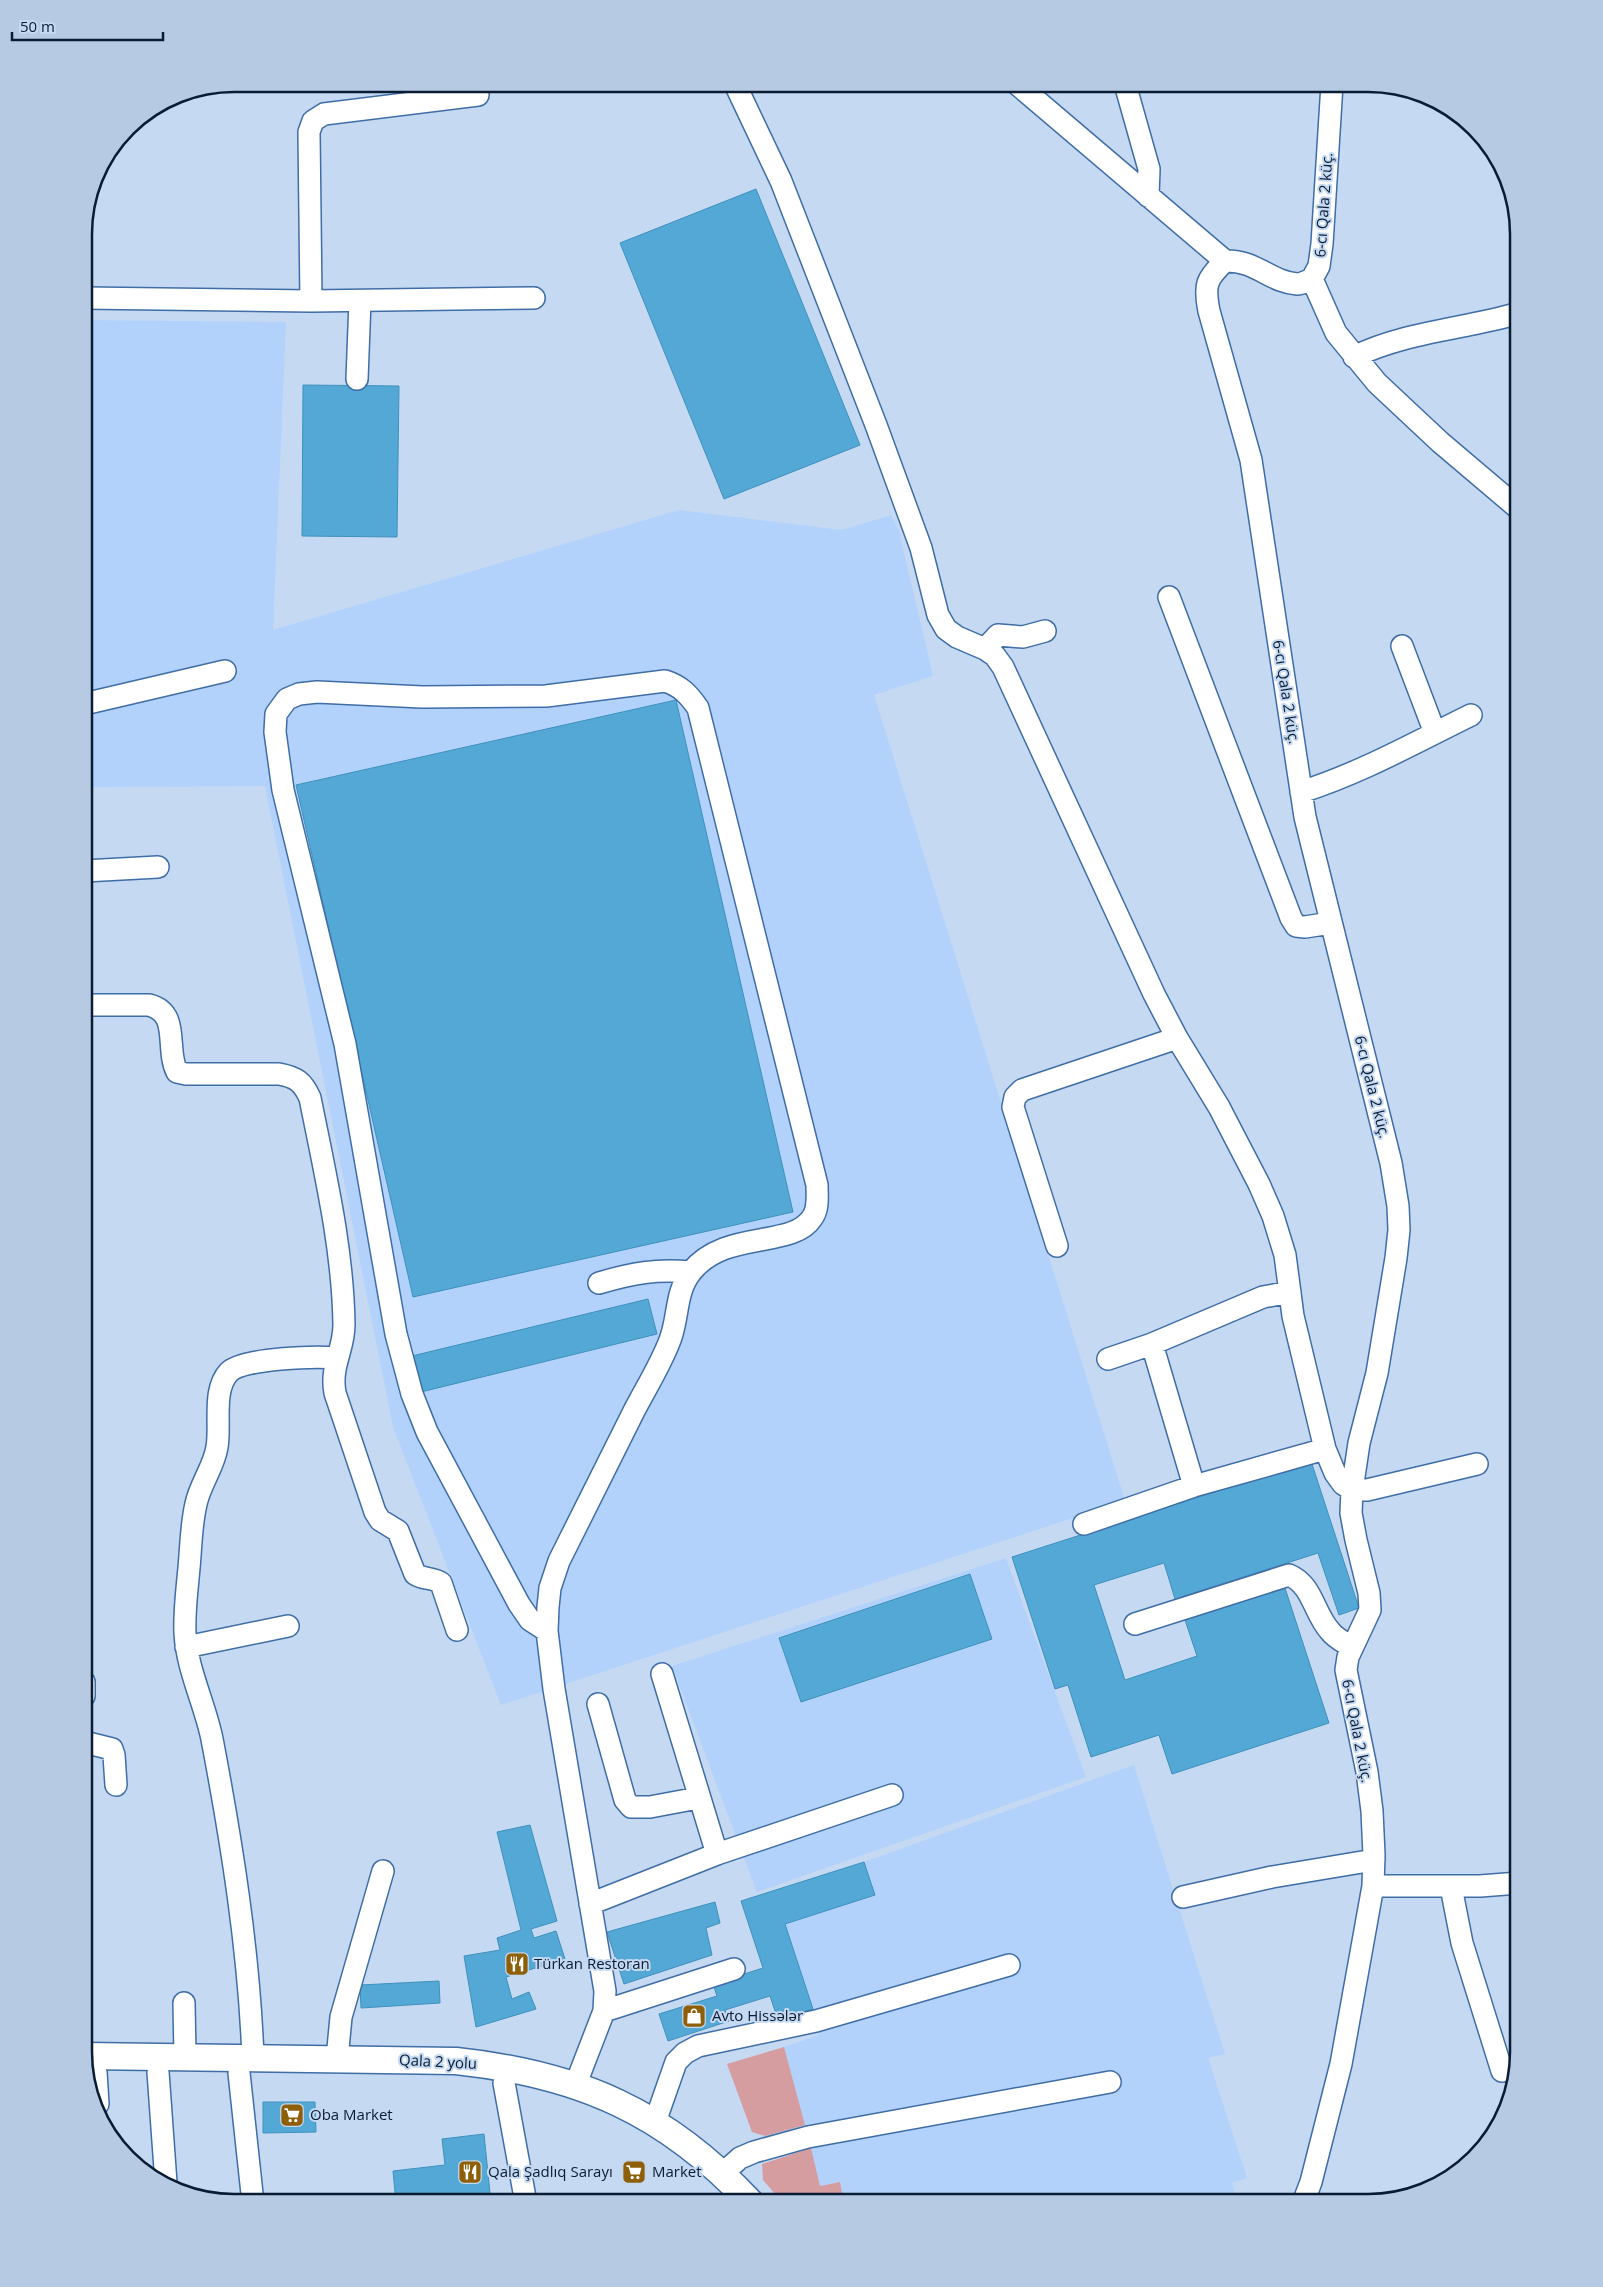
<svg xmlns="http://www.w3.org/2000/svg" width="1603" height="2287" font-family="'Open Sans',sans-serif">
  <style>
    .built { fill: #b2d2fc }
    .green { fill: #d59da0 }
    .building { fill: #54a8d5; stroke: #3e91bc }
    .lines { fill: none; stroke-linecap: round; stroke-linejoin: round }
    .minor-casing { stroke: #3f6da5; stroke-width: 24 }
    .major-casing { stroke: #3f6da5; stroke-width: 29 }
    .minor { stroke: #fff; stroke-width: 21 }
    .major { stroke: #fff; stroke-width: 26 }
    .labels { text-anchor: middle; stroke-width: 4; stroke-linejoin: round; paint-order: stroke }
    .street-label { font-size: 15px; fill: #091c33; stroke: #c5d9f2 }
    .poi-label { font-size: 15px; fill: #091c33; stroke: #c5d9f2; text-anchor: start }
    .rim { fill: none; stroke: #091c33; stroke-width: 2.5 }
  </style>
  <rect width="100%" height="100%" fill="#c5d9f2"/>
  <path class="built" d="M 84,320 L 286,322 L 273,630 L 679,510 L 842,530 L 891,515 L 899,531 L 933,676 L 874,695 L 1125,1501 L 501,1705 L 393,1427 L 265,786 L 84,787 Z
    M 1006,1558 L 1086,1777 L 757,1892 L 672,1666 Z
    M 1134,1765 L 1225,2054 L 1208,2058 L 1247,2178 L 1232,2183 L 1238,2203 L 844,2203 L 840,2182 L 820,2186 L 784,2047 L 819,2035 L 813,2009 L 785,1924 L 874,1895 L 864,1862 Z"/>
  <path class="green" d="M 784,2047 L 805,2125 L 765,2136 L 752,2132 L 727,2064 Z
    M 811,2148 L 820,2186 L 840,2182 L 844,2203 L 783,2203 L 763,2180 L 762,2164 Z"/>
  <path class="building" d="M 756,189 L 860,445 L 724,499 L 620,243 Z
    M 303,385 L 399,386 L 397,537 L 302,536 Z
    M 676,700 L 793,1212 L 413,1297 L 296,785 Z
    M 648,1299 L 657,1334 L 421,1392 L 412,1356 Z
    M 1311,1461 L 1359,1608 L 1339,1615 L 1318,1553 L 1175,1599 L 1164,1563 L 1094,1585 L 1125,1680 L 1197,1656 L 1185,1620 L 1285,1588 L 1329,1723 L 1172,1774 L 1159,1735 L 1091,1757 L 1068,1685 L 1055,1689 L 1012,1557 Z
    M 970,1574 L 992,1639 L 801,1702 L 779,1638 Z
    M 530,1825 L 557,1921 L 531,1929 L 534,1938 L 556,1931 L 565,1959 L 506,1977 L 512,1999 L 529,1992 L 536,2009 L 476,2027 L 464,1956 L 500,1950 L 497,1938 L 521,1930 L 497,1832 Z
    M 864,1862 L 875,1895 L 785,1924 L 813,2009 L 778,2020 L 770,1996 L 725,2010 L 729,2021 L 668,2041 L 659,2014 L 717,1996 L 713,1984 L 763,1968 L 741,1901 Z
    M 715,1902 L 720,1923 L 706,1928 L 712,1955 L 624,1984 L 607,1932 Z
    M 439,1981 L 440,2003 L 361,2008 L 360,1985 Z
    M 263,2102 L 315,2102 L 316,2132 L 263,2133 Z
    M 484,2134 L 491,2203 L 396,2203 L 393,2171 L 445,2165 L 442,2139 Z"/>
  <g class="lines">
    <g class="minor-casing">
      <path id="minor" d="M 735,84 L 781,181 L 876,425 L 921,548 L 938,615 L 946,629 L 957,637 L 985,649 L 995,656 L 1003,667 L 1154,994 L 1177,1038 L 1219,1107 L 1259,1184 L 1273,1216 L 1285,1255 L 1293,1316 L 1325,1449 L 1335,1473 L 1343,1484 L 1352,1490 L 1367,1490 L 1477,1464
        M 1017,84 L 1225,261
        M 1125,84 L 1149,169 L 1148,196
        M 1312,279 L 1336,333 L 1377,383 L 1440,442 L 1519,509
        M 84,298 L 311,301 L 534,298
        M 311,301 L 309,132 L 313,121 L 324,114 L 478,95
        M 1354,357 C 1404,332 1465,329 1519,313
        M 357,379 L 360,301
        M 1169,597 L 1291,918 L 1296,926 L 1305,927 L 1331,923
        M 1402,646 L 1435,733
        M 985,649 L 998,635 L 1023,637 L 1045,631
        M 84,704 L 225,671
        M 1301,792 C 1361,773 1414,743 1471,715
        M 84,871 L 158,867
        M 84,1005 L 149,1005 C 181,1013 165,1049 177,1072 L 186,1074 L 279,1074 C 296,1077 303,1082 310,1098 C 325,1173 343,1249 344,1325 C 344,1350 330,1366 335,1393 L 375,1512 L 380,1520 L 398,1531 L 415,1574 C 424,1580 433,1577 441,1583 L 457,1630
        M 1057,1246 L 1013,1107 L 1015,1097 L 1022,1090 L 1177,1038
        M 599,1283 C 633,1273 655,1269 691,1272
        M 1152,1344 L 1194,1486
        M 1108,1359 L 1152,1344 L 1263,1297 L 1290,1292
        M 1084,1524 L 1194,1486 L 1325,1449
        M 1135,1624 L 1289,1575 C 1313,1585 1314,1614 1330,1631 C 1336,1639 1344,1642 1352,1647
        M 547,1631 L 530,1620 L 519,1604 L 427,1432 L 412,1394 L 396,1334 L 345,1044 L 283,790 L 275,732 L 276,714 L 287,699 L 299,694 L 317,692 L 422,697 L 546,696 L 665,681 C 681,686 689,695 698,708 L 817,1185 C 817,1196 819,1209 812,1218 C 792,1249 725,1229 691,1272 C 675,1292 679,1317 670,1340 C 661,1364 646,1388 634,1411 C 609,1461 584,1511 559,1561 L 550,1588 L 548,1607 L 547,1631 L 554,1689 L 605,1991 L 604,2011 L 575,2086
        M 186,1647 L 288,1626
        M 84,1696 L 84,1682
        M 598,1704 L 625,1800 L 631,1807 L 650,1807 L 698,1798
        M 84,1742 L 112,1749 L 114,1755 L 116,1785
        M 717,1854 L 892,1795
        M 1373,1886 L 1480,1886 L 1519,1883
        M 1451,1887 L 1462,1943 L 1502,2071
        M 1183,1897 L 1272,1877 L 1374,1860
        M 590,1904 L 717,1854 L 662,1674
        M 184,2003 L 185,2056
        M 604,2011 L 734,1969
        M 253,2058 C 249,1951 232,1844 212,1739 C 205,1704 187,1670 185,1633 C 184,1612 187,1590 189,1568 C 191,1547 191,1525 196,1504 C 200,1484 214,1467 217,1447 C 221,1424 212,1390 229,1372 C 243,1358 317,1356 337,1358
        M 337,2059 L 341,2017 L 383,1871
        M 96,2072 L 98,2104
        M 158,2072 L 166,2183
        M 239,2073 L 253,2203
        M 504,2083 L 526,2203
        M 655,2122 L 676,2062 L 685,2053 L 698,2046 L 816,2021 L 1009,1965
        M 723,2173 L 740,2158 L 754,2152 L 808,2137 L 1110,2082
        M 1303,2203 L 1311,2182 L 1341,2064 L 1373,1886 L 1374,1855 L 1372,1811 L 1367,1772 L 1346,1670 L 1348,1657 L 1370,1610 L 1369,1593 L 1356,1540 L 1351,1513 L 1352,1490 L 1359,1443 L 1377,1373 L 1396,1258 L 1399,1230 L 1398,1206 L 1391,1163 L 1305,817 L 1251,460 L 1209,311 C 1204,285 1206,279 1225,261 C 1256,260 1270,282 1297,284 C 1302,284 1307,281 1312,279 L 1319,266 L 1322,244 L 1332,84"/>
    </g>
    <g class="major-casing">
      <path id="major" d="M 85,2056 L 456,2061 C 579,2074 666,2112 751,2203"/>
    </g>
    <use href="#minor" class="minor"/>
    <use href="#major" class="major"/>
  </g>
  <defs>
    <g id="restaurant-square" transform="scale(1.25)"><rect x="-9" y="-9" width="18" height="18" rx="4" fill="#8e5f07" stroke="#c5d9f2"/><path d="M-5-6h1v4h1v-4h1v4h1v-4h1v5L-1.5 .5V6h-2V.5L-5-1ZM5-6V6H3V1.5H1.5Q1.5-4 5-6Z" fill="#fff"/></g>
    <g id="shop-square" transform="scale(1.25)"><rect x="-9" y="-9" width="18" height="18" rx="4" fill="#8e5f07" stroke="#c5d9f2"/><path d="M-5-2.5h2.3a2.7 3.5 0 0 1 5.4 0H5L5.5 6h-11ZM-1.5-2.5h3a1.5 2.3 0 0 0-3 0Z" fill="#fff"/></g>
    <g id="supermarket-square" transform="scale(1.25)"><rect x="-9" y="-9" width="18" height="18" rx="4" fill="#8e5f07" stroke="#c5d9f2"/><path d="M-6-5.5h2.5l.6 2H6L4.5 2H-2.5L-4.4-4H-6ZM-1.5 3.2a1.3 1.3 0 1 0 .1 0ZM3 3.2a1.3 1.3 0 1 0 .1 0Z" fill="#fff"/></g>
  </defs>
  <g fill-rule="evenodd">
    <use href="#restaurant-square" x="517" y="1964"/>
    <use href="#shop-square" x="694" y="2016"/>
    <use href="#supermarket-square" x="292" y="2115"/>
    <use href="#restaurant-square" x="470" y="2172"/>
    <use href="#supermarket-square" x="634" y="2172"/>
  </g>
  <g class="labels">
    <g class="street-label">
      <text transform="translate(1324 205) rotate(-86)" y="5">6-cı Qala 2 küç.</text>
      <text transform="translate(1286 692) rotate(81)" y="5">6-cı Qala 2 küç.</text>
      <text transform="translate(1372 1087) rotate(76)" y="5">6-cı Qala 2 küç.</text>
      <text transform="translate(1357 1731) rotate(79)" y="5">6-cı Qala 2 küç.</text>
      <text transform="translate(438 2062) rotate(3)" y="5">Qala 2 yolu</text>
    </g>
    <g class="poi-label">
      <text x="534" y="1969">Türkan Restoran</text>
      <text x="712" y="2021">Avto Hissələr</text>
      <text x="310" y="2120">Oba Market</text>
      <text x="488" y="2177">Qala Şadlıq Sarayı</text>
      <text x="652" y="2177">Market</text>
    </g>
  </g>
  <path d="M0 0H1603V2287H0ZM234 92H1368A142 142 0 0 1 1510 234V2052A142 142 0 0 1 1368 2194H234A142 142 0 0 1 92 2052V234A142 142 0 0 1 234 92Z" fill="#b6cae3" fill-rule="evenodd"/>
  <path class="rim" d="M234 92H1368A142 142 0 0 1 1510 234V2052A142 142 0 0 1 1368 2194H234A142 142 0 0 1 92 2052V234A142 142 0 0 1 234 92Z"/>
  <path d="M12 32v8h151v-8" fill="none" stroke="#091c33" stroke-width="2.5"/>
  <text x="20" y="32" font-size="15" fill="#091c33" stroke="#c5d9f2" stroke-width="4" paint-order="stroke">50 m</text>
</svg>
